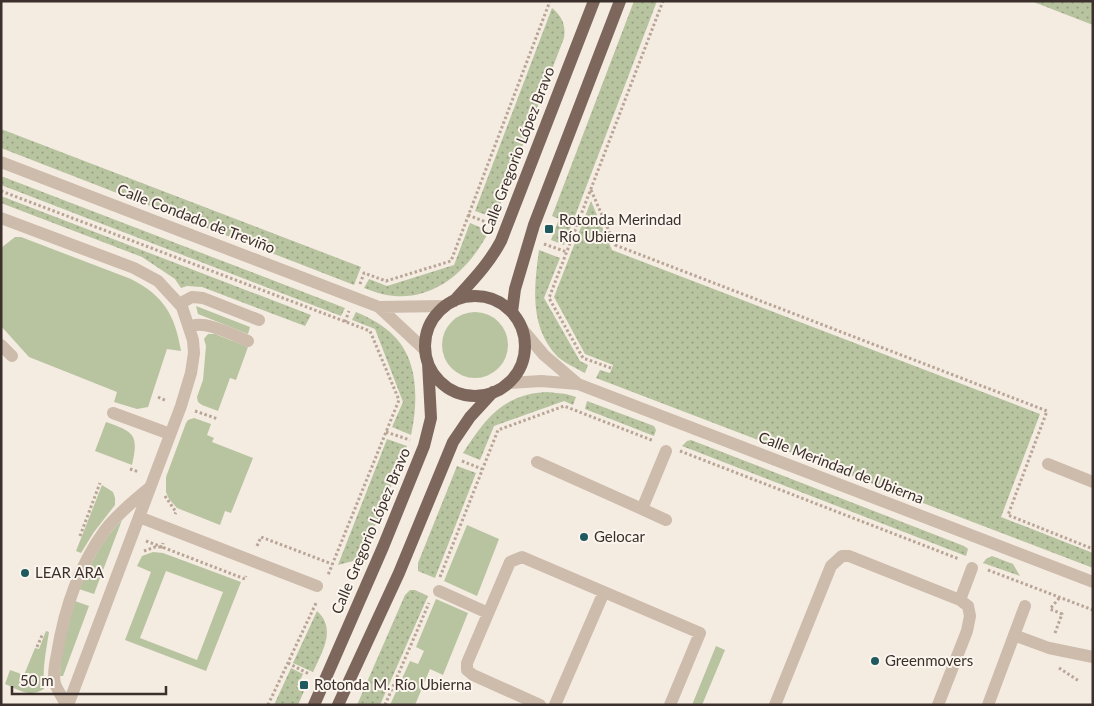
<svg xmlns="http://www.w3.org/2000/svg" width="1094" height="706" font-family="Lato,sans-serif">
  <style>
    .grass { fill: url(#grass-dots) }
    .garden { fill: #b8c4a0; fill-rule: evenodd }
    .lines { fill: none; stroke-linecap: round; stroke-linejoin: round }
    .path { stroke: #b9a596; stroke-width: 3; stroke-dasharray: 2.5 2.5; stroke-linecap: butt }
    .minor { stroke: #cdbbac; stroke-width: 12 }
    .major { stroke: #7d675c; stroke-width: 12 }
    .poi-dot { fill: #1f5a5e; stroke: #fbf5ee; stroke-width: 2 }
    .labels { text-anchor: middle; stroke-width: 4; stroke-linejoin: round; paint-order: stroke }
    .street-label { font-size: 15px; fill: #3b302b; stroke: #fbf5ee }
    .poi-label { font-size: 15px; fill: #3b302b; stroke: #fbf5ee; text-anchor: start }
  </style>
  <defs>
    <pattern id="grass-dots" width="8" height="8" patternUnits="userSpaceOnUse" patternTransform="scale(1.25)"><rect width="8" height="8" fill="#b8c4a0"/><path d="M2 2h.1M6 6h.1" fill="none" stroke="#97a083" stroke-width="1.8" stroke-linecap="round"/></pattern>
  </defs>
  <rect width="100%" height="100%" fill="#f4ebe1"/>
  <path class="grass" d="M 634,1 L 657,1 L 564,245 L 551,240 L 559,219 L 552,216 Z
    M 1031,1 L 1093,1 L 1093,25 Z
    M 552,8 C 562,16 566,25 564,38 L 495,218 L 475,211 Z
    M 1,129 L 361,267 L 354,285 L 1,148 Z
    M 1,176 L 345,308 L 341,316 L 1,185 Z
    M 1,196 L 311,315 L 305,326 L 202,287 L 187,286 L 181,288 L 175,279 L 142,257 L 1,203 Z
    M 591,201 L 612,250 L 1040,414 L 1001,517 L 1093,553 L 1093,568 L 596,378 L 600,370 L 610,373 L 613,365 L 585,354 L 554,297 Z
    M 470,223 L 489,231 C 471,267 437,300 394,296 C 384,295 374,292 364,288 L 369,279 L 387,286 L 454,265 Z
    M 539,250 L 560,258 L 544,298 L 580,361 L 588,365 L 585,373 C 576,368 566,364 558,357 C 529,327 534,287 539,250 Z
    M 356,312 C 370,318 384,325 395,337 C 419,362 418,403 411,435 L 392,427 L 403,402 L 375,329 L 352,320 Z
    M 547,392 L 566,394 L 576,397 L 573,405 L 564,401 L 494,426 L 480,460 L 463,453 C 485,419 503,394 547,392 Z
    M 587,401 L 654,426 L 656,430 L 654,436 L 585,409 Z
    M 387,439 L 407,446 L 365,551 L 353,561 L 338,565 Z
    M 691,440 L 964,546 L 968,549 L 966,556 L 682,446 L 687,441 Z
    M 457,466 L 476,473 L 435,578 L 418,571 L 418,563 Z
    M 992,556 L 1013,564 L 1020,576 L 983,563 L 986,559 Z
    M 410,590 L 415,590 L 428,596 L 380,705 L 357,705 L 405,595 Z
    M 317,611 C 337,629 322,652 313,672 L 293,663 Z
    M 291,668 L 303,674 L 297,687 L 304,691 L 298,705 L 274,705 Z"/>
  <path class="garden" d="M 15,237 L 21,237 L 131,279 C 164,296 175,315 181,351 L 167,349 L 148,407 L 137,409 L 114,402 L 117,392 L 29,357 L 1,326 L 1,248 Z
    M 196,306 L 250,327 L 248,334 L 198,314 Z
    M442 345a33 33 0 1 1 66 0a33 33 0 1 1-66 0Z
    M 208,334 L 215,334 L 248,347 L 236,380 L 230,378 L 218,411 L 202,405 L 198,402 L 197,397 L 203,380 L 206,346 L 204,339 Z
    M 194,418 L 211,424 L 207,435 L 214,438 L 212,442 L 253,458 L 231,513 L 225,511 L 220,525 L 177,508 L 169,499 L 166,492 L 166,477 L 186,423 L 188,420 Z
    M 106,422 C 134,432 139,434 132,465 L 95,451 Z
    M 102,485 L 113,492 L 115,498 L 115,505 L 94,532 L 81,553 L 76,551 Z
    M 122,520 L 94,594 L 79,589 C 91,564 102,539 122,520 Z
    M 467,525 L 499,539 L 477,596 L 444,581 Z
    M 153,552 L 163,553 L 241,582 L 206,671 L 125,640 L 151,572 L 137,566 L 142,556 ZM 166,571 L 223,592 L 197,660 L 140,638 Z
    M 436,599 L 468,613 L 443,675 L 430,669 L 415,705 L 390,705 L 410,661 L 418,664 L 424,651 L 416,647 Z
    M 75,601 L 89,606 L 63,676 L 60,676 L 61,653 Z
    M 46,631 L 49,632 C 46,651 42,670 44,689 C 30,698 19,690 5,684 L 10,670 L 24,675 L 35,648 L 39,649 Z
    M 716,646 L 725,650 L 702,705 L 692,705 Z"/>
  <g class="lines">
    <path class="path" d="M 591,190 L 615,245 L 1047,411 L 1008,515 L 1093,549
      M 1,191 L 370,331 L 399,400 L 328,575
      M 468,215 L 491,224
      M 544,244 L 567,252
      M 360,284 L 364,273 L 386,281 L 451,261 L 550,1
      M 345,322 L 349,311
      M 611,368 L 583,358 L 549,298 L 663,1
      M 158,397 L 167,401
      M 195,411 L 218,419
      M 386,432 L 410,440
      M 680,451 L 959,559
      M 462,461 L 482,469
      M 130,469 L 139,472
      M 165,496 L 176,512 L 175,514
      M 80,536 L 100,483
      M 146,541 L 162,547 L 163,543
      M 257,546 L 261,537 L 332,564
      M 144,551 L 155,547 L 162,547 L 245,579 L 246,576
      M 988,570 L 1093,610
      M 440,577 L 498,430 L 564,406 L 654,441
      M 1055,633 L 1062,614 L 1050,609 L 1060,597
      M 37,647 L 43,633
      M 288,663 L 309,674
      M 1059,668 L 1079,681
      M 268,705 L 317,601
      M 385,705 L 429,603"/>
    <path class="minor" d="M 1,162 L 379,307 L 425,350
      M 1,218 L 134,268 L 158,281 L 182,307 L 193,340 L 194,353 L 191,373 L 181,406 L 68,705
      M 179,304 L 192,297 L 203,298 L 259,320
      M 379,307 L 445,306
      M 189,327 C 204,319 233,335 248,341
      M 522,329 L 544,355 L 578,384
      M 1,345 L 12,356
      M 509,383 L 541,381 L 578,384 L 1093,582
      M 113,413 L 170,434
      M 537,462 L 642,509 L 666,451
      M 1048,464 L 1093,482
      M 642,509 L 666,520
      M 139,517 L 317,586
      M 439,591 L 488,613
      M 960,600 L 972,568
      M 1014,635 L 1049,648 L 1093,657
      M 66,705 C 63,698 58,691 55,684 C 53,676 55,663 57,654 C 64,610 78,567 105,530 C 117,514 134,501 149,488
      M 540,705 L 473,675 L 467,670 L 467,663 L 510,562 L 522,557 L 700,633 L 670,705
      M 555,705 L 604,592
      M 775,705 L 831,566 L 842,556 L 849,556 L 960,600 L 968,606 L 970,616 L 967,631 L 938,705
      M 988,705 L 1025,606"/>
    <path class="major" d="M425 346a50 50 0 1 1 100 0a50 50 0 1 1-100 0Z
      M 454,301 C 471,282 489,264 501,241 L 594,1
      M 512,312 L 515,289 L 534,225 L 620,1
      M 314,705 L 383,547 L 424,446 L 431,418 L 428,363
      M 338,705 L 399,573 L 453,442 L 470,417 L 493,392"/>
  </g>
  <g class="poi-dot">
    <rect x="544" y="224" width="10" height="10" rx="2.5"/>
    <circle cx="584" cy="537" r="5"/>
    <circle cx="25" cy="573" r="5"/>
    <circle cx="875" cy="661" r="5"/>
    <rect x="299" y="680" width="10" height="10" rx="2.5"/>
  </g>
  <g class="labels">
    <g class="street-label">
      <text transform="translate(518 151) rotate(-69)" y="5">Calle Gregorio López Bravo</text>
      <text transform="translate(196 219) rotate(21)" y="5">Calle Condado de Treviño</text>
      <text transform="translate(841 468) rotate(21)" y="5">Calle Merindad de Ubierna</text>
      <text transform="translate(371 531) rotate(-67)" y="5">Calle Gregorio López Bravo</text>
    </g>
    <g class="poi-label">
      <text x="559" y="225">Rotonda Merindad<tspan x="559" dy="17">Río Ubierna</tspan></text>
      <text x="594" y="542">Gelocar</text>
      <text x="35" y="578">LEAR ARA</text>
      <text x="885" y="666">Greenmovers</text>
      <text x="314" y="690">Rotonda M. Río Ubierna</text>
    </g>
  </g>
  <rect width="1094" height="706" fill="none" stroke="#3b302b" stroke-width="5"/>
  <path d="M12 686v8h154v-8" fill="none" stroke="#3b302b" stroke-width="2.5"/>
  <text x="20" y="686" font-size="15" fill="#3b302b" stroke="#fbf5ee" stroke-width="4" paint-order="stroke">50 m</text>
</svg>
